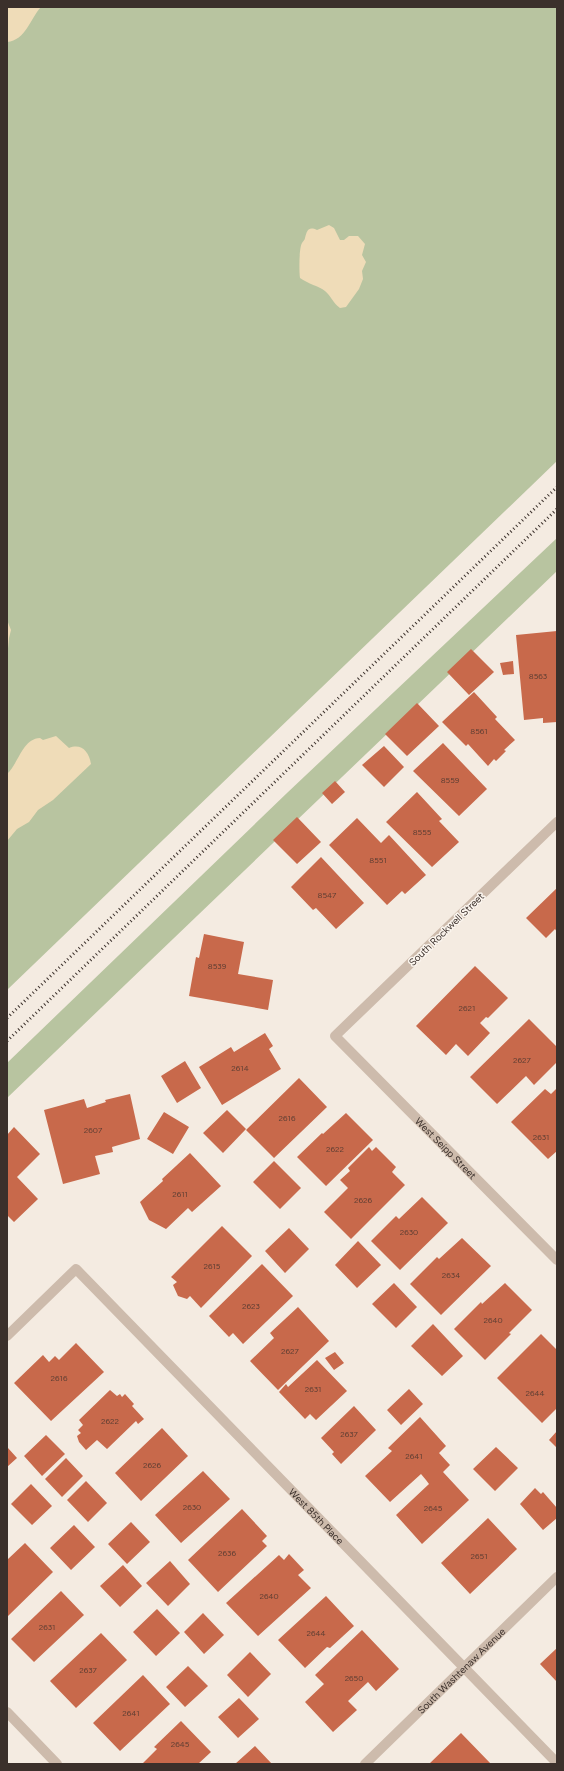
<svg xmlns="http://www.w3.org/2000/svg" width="564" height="1771" font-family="Figtree,sans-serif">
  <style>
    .green { fill: #b8c4a0 }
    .sand { fill: #efdcb8 }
    .building { fill: #c8694b }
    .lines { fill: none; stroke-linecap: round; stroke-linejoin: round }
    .minor { stroke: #cdbbac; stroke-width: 10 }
    .rail { stroke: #3b302b; stroke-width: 3; stroke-dasharray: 1 3; stroke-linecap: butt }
    .labels { text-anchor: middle; stroke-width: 3; stroke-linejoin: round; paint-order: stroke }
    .number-label { font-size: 8px; fill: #5e3e33 }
    .street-label { font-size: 10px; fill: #3b302b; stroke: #fbf5ee }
  </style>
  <rect width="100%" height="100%" fill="#f4ebe1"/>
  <path class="green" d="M 7,7 L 557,7 L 557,461 L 7,990 Z
    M 557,538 L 557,571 L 7,1098 L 7,1063 L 287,793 Z"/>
  <path class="sand" d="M 7,7 L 41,7 C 30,19 26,40 7,42 Z
    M 329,225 L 334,228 L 340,240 L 344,240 L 349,236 L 358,236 L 365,244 L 362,255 L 366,262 L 362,271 L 363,279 L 359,289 L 346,307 L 340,308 C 333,303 331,296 325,291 C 319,286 308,284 300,278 C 299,271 299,248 302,243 C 303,241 305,240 305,238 C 307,231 308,226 317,230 Z
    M 7,620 L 11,630 L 9,638 L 7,659 Z
    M 56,736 L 69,748 C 81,743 89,751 91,764 L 53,800 L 38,810 L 29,822 L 17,829 L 7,841 L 7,774 C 19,763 22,739 40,738 L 43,740 Z"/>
  <path class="building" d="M 557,631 L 557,722 L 543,723 L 543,718 L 524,720 L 516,635 Z
    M 471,649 L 494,672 L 469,695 L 447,672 Z
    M 513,661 L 514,674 L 503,675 L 500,663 Z
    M 474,692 L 497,717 L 495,719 L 515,740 L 504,750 L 506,751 L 496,761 L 494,759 L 488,766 L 468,744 L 466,746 L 442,722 Z
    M 417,703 L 439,726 L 407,756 L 385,734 Z
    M 443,743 L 487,789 L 459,816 L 413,771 Z
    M 384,746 L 404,767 L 384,787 L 362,765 Z
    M 335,781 L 345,792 L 332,804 L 322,793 Z
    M 417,792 L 442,819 L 439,821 L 459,842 L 432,867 L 386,822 Z
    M 297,817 L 321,842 L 297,864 L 273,840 Z
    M 357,818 L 381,843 L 389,835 L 426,875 L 405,894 L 402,891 L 387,905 L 329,845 Z
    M 321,857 L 364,903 L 336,929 L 316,908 L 313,910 L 291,887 Z
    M 557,888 L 557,932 L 555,929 L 546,938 L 526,918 Z
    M 204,934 L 244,942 L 238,974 L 273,980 L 268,1010 L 189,996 L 196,957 L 199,958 Z
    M 475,966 L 508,998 L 488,1018 L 486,1017 L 480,1023 L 490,1033 L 468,1056 L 456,1044 L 446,1055 L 416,1026 Z
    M 529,1019 L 557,1047 L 557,1062 L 534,1085 L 526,1076 L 497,1104 L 470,1077 Z
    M 265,1033 L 273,1046 L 269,1049 L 281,1069 L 222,1105 L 199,1067 L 231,1047 L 234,1052 Z
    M 185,1061 L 201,1088 L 177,1103 L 161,1076 Z
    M 299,1078 L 327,1107 L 274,1158 L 246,1130 Z
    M 557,1088 L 557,1151 L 548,1159 L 511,1122 L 545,1089 L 551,1094 Z
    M 130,1094 L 140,1139 L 112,1147 L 113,1152 L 95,1156 L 100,1174 L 63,1184 L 44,1110 L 84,1099 L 87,1108 L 106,1102 L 105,1100 Z
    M 227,1110 L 246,1129 L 223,1153 L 203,1133 Z
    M 164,1112 L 189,1127 L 173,1154 L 147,1139 Z
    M 346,1113 L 373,1140 L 326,1186 L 297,1157 L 322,1133 L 323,1134 Z
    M 14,1127 L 40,1154 L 17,1177 L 38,1199 L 14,1222 L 7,1215 L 7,1135 Z
    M 369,1147 L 372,1151 L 376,1147 L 396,1167 L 392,1172 L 405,1185 L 351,1239 L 324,1212 L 348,1188 L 340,1180 L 350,1171 L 348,1168 Z
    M 190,1153 L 221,1186 L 192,1212 L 188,1208 L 166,1229 L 149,1220 L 140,1202 L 163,1181 L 162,1179 Z
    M 274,1161 L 301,1188 L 280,1209 L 253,1182 Z
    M 422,1197 L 448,1223 L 400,1270 L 371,1241 L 396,1216 L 399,1219 Z
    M 222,1226 L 252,1256 L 201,1308 L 190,1296 L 187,1299 L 178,1296 L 173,1285 L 177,1282 L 171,1277 Z
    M 289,1228 L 309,1249 L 285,1273 L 265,1251 Z
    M 462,1238 L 491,1266 L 441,1315 L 410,1284 L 437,1257 L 439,1259 Z
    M 358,1241 L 381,1265 L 357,1288 L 335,1265 Z
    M 262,1264 L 293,1296 L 243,1344 L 233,1333 L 229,1337 L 209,1316 Z
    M 394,1283 L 417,1307 L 396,1328 L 372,1304 Z
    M 505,1283 L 532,1310 L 509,1333 L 511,1334 L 485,1360 L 454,1329 L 481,1302 L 482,1304 Z
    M 298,1307 L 329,1341 L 278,1390 L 250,1361 L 274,1338 L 270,1333 Z
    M 433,1324 L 463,1356 L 442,1376 L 411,1346 Z
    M 541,1334 L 557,1350 L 557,1408 L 542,1423 L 497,1378 Z
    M 76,1343 L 104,1372 L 51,1421 L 14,1383 L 43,1355 L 49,1362 L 55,1356 L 59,1360 Z
    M 335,1352 L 344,1363 L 334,1370 L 325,1358 Z
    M 317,1360 L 347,1391 L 316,1420 L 310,1414 L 305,1419 L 279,1392 L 286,1384 L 288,1387 Z
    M 409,1389 L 423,1404 L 401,1425 L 387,1410 Z
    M 110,1390 L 117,1396 L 120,1394 L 122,1397 L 125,1394 L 134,1404 L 132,1406 L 144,1419 L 138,1424 L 136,1421 L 107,1449 L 97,1440 L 86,1450 L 79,1442 L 77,1436 L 81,1433 L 78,1430 L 83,1425 L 79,1420 Z
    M 354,1406 L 376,1430 L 341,1464 L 332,1454 L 334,1452 L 321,1438 Z
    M 420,1417 L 446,1446 L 439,1453 L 450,1465 L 443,1472 L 469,1500 L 422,1544 L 396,1515 L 429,1484 L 426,1480 L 421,1474 L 390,1502 L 365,1476 L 392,1451 L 388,1448 Z
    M 162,1428 L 188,1456 L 141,1501 L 115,1473 Z
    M 557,1431 L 557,1448 L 549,1440 Z
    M 46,1435 L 65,1454 L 42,1476 L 24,1456 Z
    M 496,1447 L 518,1468 L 495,1491 L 473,1469 Z
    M 8,1448 L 17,1458 L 7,1467 L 7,1449 Z
    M 66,1458 L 83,1476 L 62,1497 L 45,1479 Z
    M 203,1471 L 230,1499 L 181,1543 L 155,1515 Z
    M 86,1481 L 107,1503 L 88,1522 L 67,1500 Z
    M 31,1484 L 52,1506 L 32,1525 L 11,1504 Z
    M 535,1488 L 541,1494 L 543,1492 L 557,1508 L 557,1518 L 543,1530 L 520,1504 Z
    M 242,1509 L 267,1536 L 262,1541 L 267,1546 L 218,1592 L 188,1560 Z
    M 488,1518 L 517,1549 L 470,1594 L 441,1563 Z
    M 131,1522 L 150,1542 L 127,1564 L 108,1544 Z
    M 74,1525 L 95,1547 L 71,1570 L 50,1548 Z
    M 25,1543 L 53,1572 L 7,1617 L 7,1560 Z
    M 289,1554 L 304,1570 L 298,1575 L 311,1588 L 258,1636 L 226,1603 L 279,1555 L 284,1560 Z
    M 170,1561 L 190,1584 L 168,1606 L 146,1583 Z
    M 123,1565 L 142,1586 L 120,1607 L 100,1586 Z
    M 61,1591 L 84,1615 L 34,1662 L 11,1639 Z
    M 326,1596 L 354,1626 L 330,1648 L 327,1647 L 305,1668 L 278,1640 Z
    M 157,1609 L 180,1633 L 156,1656 L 133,1632 Z
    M 203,1613 L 224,1635 L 204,1654 L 184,1632 Z
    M 362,1630 L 399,1669 L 376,1691 L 368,1682 L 348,1701 L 357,1710 L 333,1732 L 305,1702 L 324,1684 L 315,1675 Z
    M 101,1633 L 127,1660 L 76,1708 L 50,1681 Z
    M 557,1648 L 557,1682 L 540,1664 Z
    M 250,1652 L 271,1674 L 248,1697 L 227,1675 Z
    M 188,1666 L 208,1686 L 185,1707 L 166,1687 Z
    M 143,1675 L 170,1704 L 120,1751 L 93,1723 Z
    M 239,1698 L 259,1719 L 238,1738 L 218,1717 Z
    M 181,1721 L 211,1752 L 198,1764 L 142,1764 L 157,1749 L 154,1747 Z
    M 461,1733 L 491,1764 L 429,1764 Z
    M 255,1746 L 272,1764 L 235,1764 Z"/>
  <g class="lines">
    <g class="minor">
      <path id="s1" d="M 557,822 L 335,1036 L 557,1260"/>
      <path id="s2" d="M 7,1336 L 76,1269 L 557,1763"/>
      <path d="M 7,1712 L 57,1764"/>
      <path id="s3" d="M 365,1764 L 557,1577"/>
    </g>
    <path class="rail" d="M 7,1018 L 557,487
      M 7,1041 L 557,509"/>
  </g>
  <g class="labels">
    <g class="number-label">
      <text x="538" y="679">8563</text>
      <text x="479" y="734">8561</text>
      <text x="450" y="783">8559</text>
      <text x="422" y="835">8555</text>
      <text x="378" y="863">8551</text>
      <text x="327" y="898">8547</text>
      <text x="217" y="969">8539</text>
      <text x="467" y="1011">2621</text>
      <text x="522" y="1063">2627</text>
      <text x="240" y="1071">2614</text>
      <text x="287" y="1121">2616</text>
      <text x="93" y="1133">2607</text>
      <text x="541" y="1140">2631</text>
      <text x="335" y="1152">2622</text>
      <text x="180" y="1197">2611</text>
      <text x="363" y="1203">2626</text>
      <text x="409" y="1235">2630</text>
      <text x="212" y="1269">2615</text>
      <text x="451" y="1278">2634</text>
      <text x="251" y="1309">2623</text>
      <text x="493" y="1323">2640</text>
      <text x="290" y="1354">2627</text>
      <text x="59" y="1381">2616</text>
      <text x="313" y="1392">2631</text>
      <text x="535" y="1396">2644</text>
      <text x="110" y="1424">2622</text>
      <text x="349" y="1437">2637</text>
      <text x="414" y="1459">2641</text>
      <text x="152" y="1468">2626</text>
      <text x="192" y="1510">2630</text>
      <text x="433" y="1511">2645</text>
      <text x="227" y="1556">2636</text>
      <text x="479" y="1559">2651</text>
      <text x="269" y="1599">2640</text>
      <text x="47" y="1630">2631</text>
      <text x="316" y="1636">2644</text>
      <text x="88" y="1673">2637</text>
      <text x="354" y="1681">2650</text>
      <text x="131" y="1716">2641</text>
      <text x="180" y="1747">2645</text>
    </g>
    <g class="street-label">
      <text transform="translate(446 929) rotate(-44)" y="4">South Rockwell Street</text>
      <text dy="4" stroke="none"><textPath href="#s1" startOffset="466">West Seipp Street</textPath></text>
      <text dy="4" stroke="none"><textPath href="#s2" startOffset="441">West 85th Place</textPath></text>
      <text dy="4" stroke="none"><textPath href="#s3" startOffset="134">South Washtenaw Avenue</textPath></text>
    </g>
  </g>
  <rect width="564" height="1771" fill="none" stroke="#3b302b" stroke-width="16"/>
</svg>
